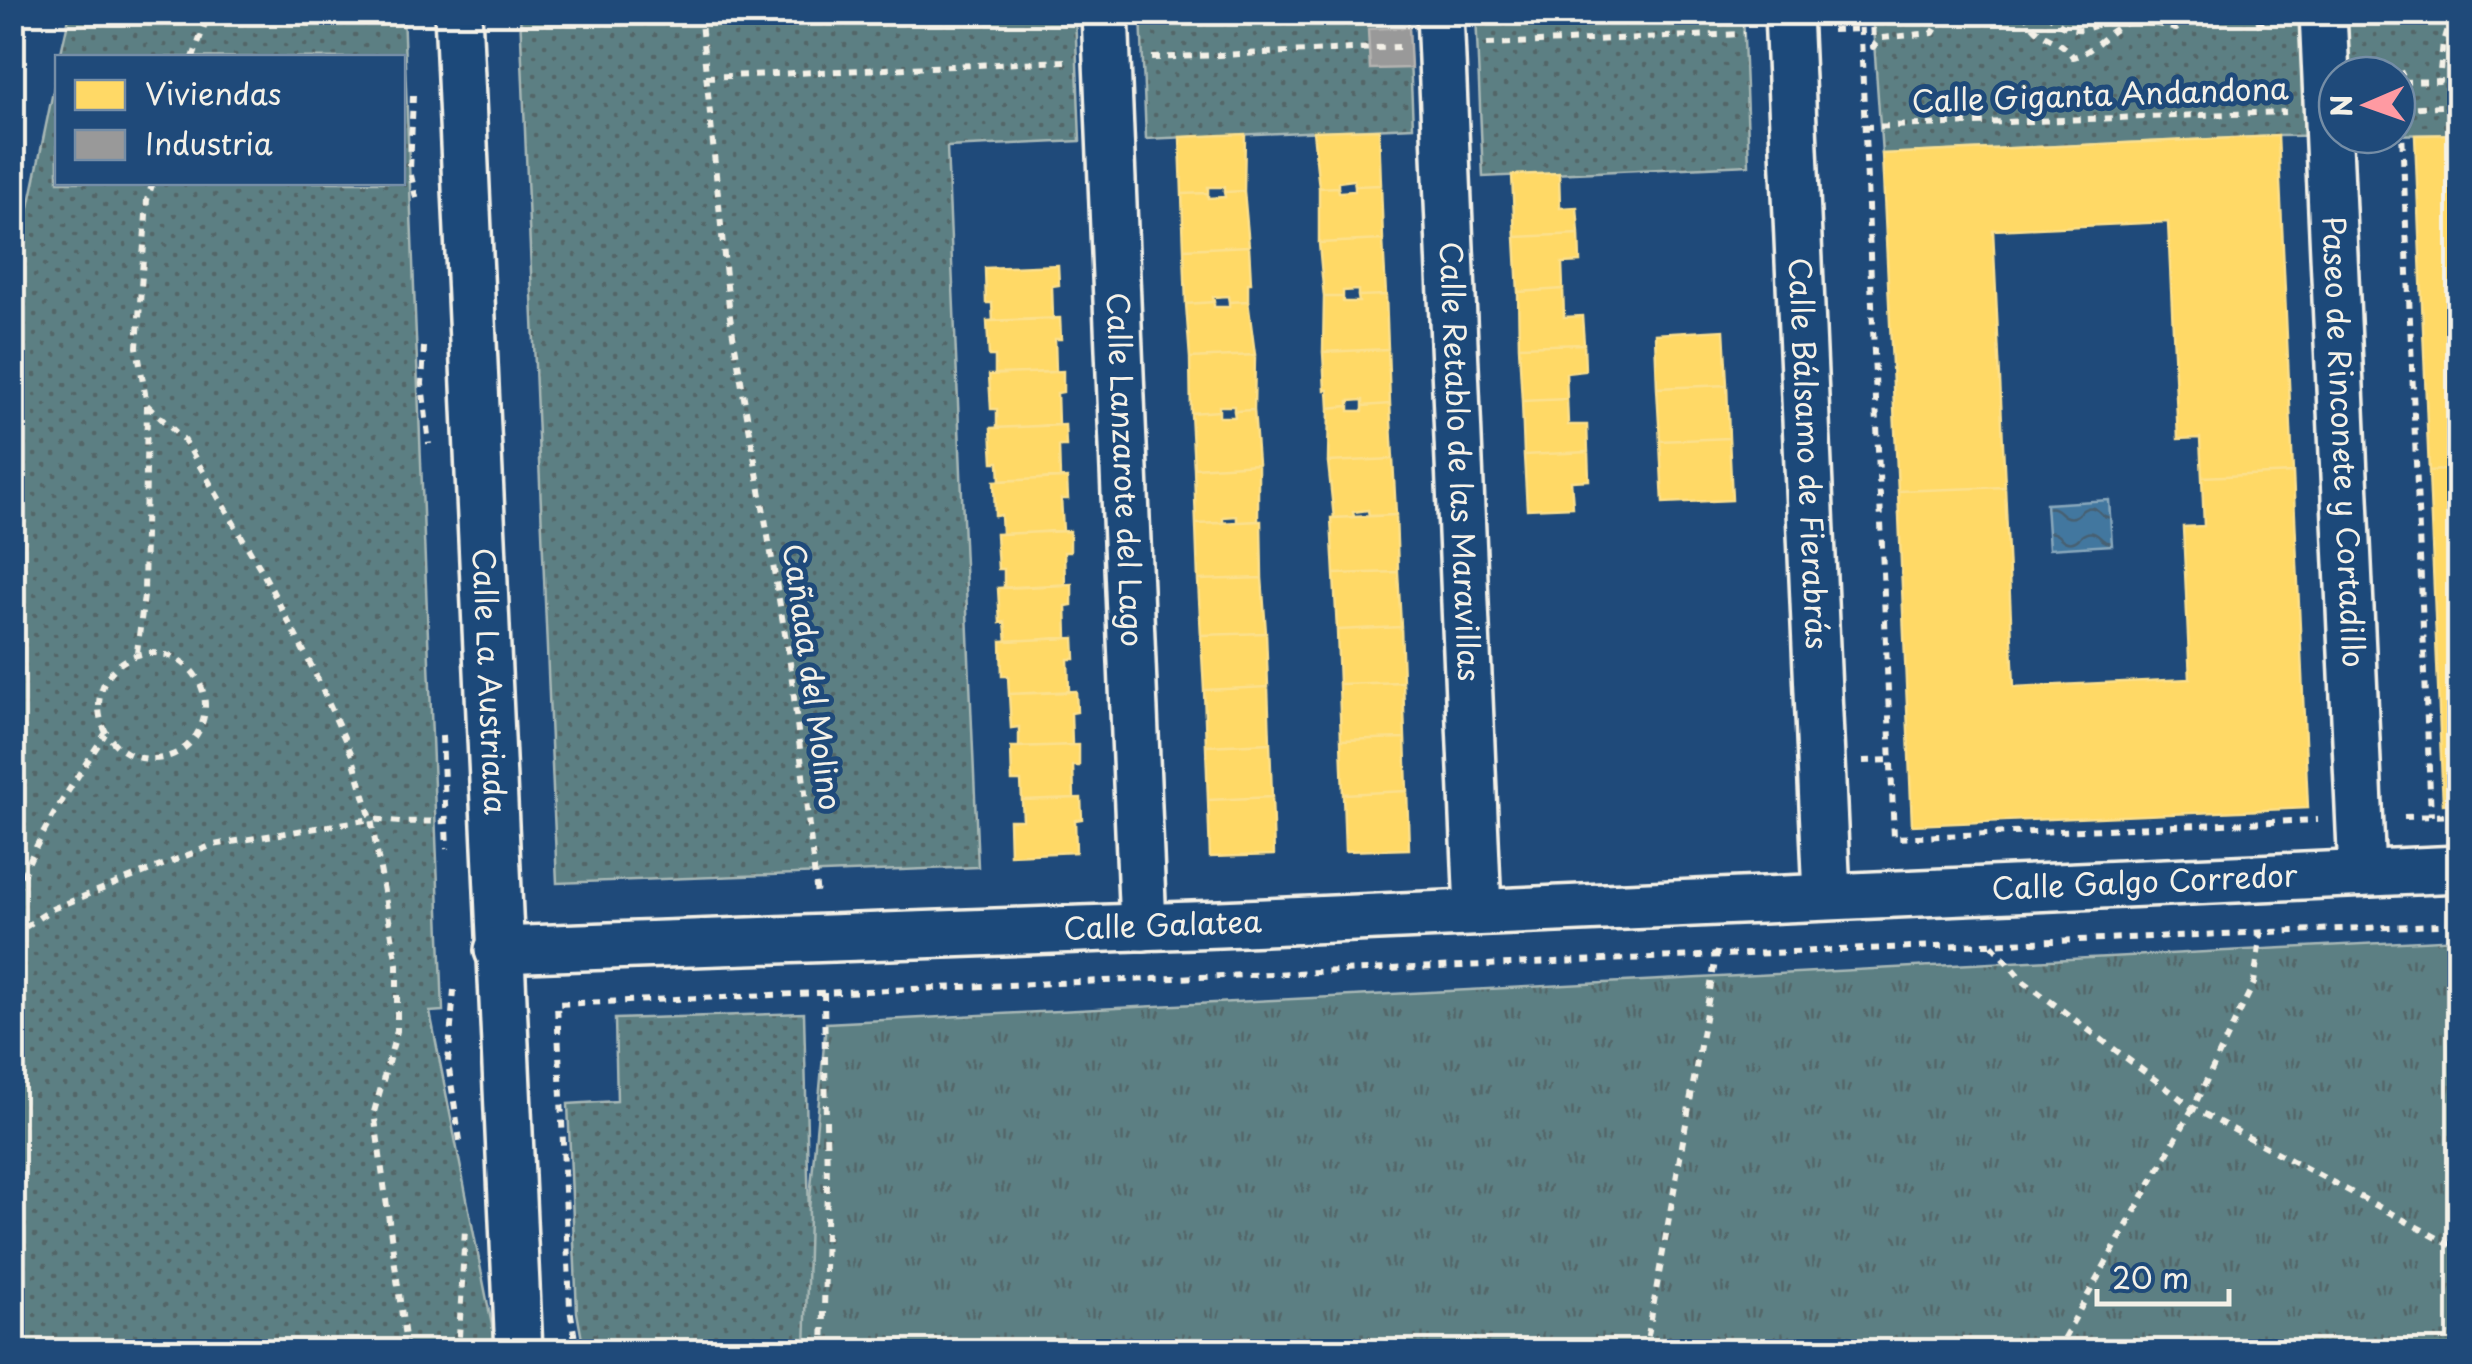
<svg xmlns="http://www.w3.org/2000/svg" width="2472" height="1364" font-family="'Playpen Sans',sans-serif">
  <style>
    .grass { fill: url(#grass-tufts); stroke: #a8b8b6; stroke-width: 2.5 }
    .park { fill: url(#park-dots); stroke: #a8b8b6; stroke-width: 2.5; fill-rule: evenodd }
    .water { fill: url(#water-waves); stroke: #89a8bc; stroke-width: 2.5 }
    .homes { fill: #ffd966; stroke: #fce08d; stroke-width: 2.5 }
    .industry { fill: #999; stroke: #b4b3b1; stroke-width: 2.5 }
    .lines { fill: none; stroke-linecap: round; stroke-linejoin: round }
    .minor-casing { stroke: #f4f1e8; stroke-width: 52 }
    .path { stroke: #f4f1e8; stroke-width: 6; stroke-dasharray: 8 8; stroke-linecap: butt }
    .minor { stroke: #1f4a7a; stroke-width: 45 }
    .labels { text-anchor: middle; stroke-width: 10; stroke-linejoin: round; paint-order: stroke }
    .street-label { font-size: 30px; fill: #f4f1e8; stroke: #1f4a7a }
  </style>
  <defs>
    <pattern id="grass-tufts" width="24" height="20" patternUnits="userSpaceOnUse" patternTransform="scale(2.5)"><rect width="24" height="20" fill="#5c7f83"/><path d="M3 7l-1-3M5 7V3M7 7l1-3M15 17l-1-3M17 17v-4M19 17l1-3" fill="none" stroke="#536668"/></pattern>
    <pattern id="park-dots" width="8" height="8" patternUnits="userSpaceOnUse" patternTransform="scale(2.5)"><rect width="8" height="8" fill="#5c7f83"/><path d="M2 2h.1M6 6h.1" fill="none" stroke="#536668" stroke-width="1.8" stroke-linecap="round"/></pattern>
    <pattern id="water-waves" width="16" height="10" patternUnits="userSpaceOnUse" patternTransform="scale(2.5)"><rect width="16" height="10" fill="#42779f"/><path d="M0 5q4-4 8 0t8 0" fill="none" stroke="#466072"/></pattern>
  </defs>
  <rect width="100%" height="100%" fill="#1f4a7a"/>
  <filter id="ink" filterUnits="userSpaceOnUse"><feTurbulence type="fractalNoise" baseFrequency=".01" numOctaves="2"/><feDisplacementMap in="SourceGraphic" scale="20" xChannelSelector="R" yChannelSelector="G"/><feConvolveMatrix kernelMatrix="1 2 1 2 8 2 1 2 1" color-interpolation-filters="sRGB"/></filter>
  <g filter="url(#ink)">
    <path class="grass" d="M 2459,939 L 2459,1351 L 796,1352 L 826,1023 Z"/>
    <path class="park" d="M 70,13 L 403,13 L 443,1011 L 430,1012 L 497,1351 L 13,1352 L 12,290 L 57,72 L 58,182 L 402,182 L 402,58 L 60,57 Z
      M 520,13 L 1075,13 L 1080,141 L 947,147 L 978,867 L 557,883 Z
      M 1141,13 L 1408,13 L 1413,127 L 1146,139 Z
      M 1476,13 L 1743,13 L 1749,165 L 1483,177 Z
      M 1872,13 L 2459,13 L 2459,134 L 2278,136 L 1882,154 ZM 2337,75 L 2397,75 L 2397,135 L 2337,135 Z
      M 804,1013 L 809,1217 L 805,1351 L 584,1351 L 577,1312 L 568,1104 L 617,1101 L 615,1019 Z"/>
    <path class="water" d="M 2109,500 L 2112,545 L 2049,549 L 2046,504 Z"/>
    <path class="homes" d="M 1379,129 L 1381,185 L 1355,186 L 1354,180 L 1338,182 L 1338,187 L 1319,188 L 1313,131 Z
      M 1245,134 L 1244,191 L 1224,192 L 1224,187 L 1208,187 L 1208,193 L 1182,194 L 1180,137 Z
      M 2460,134 L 2460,469 L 2429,471 L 2415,135 Z
      M 2278,136 L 2293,473 L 2202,477 L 2200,438 L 2178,439 L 2168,222 L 1993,230 L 2005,487 L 1898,491 L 1882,154 Z
      M 1559,173 L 1560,208 L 1577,207 L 1579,234 L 1515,237 L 1512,175 Z
      M 1381,185 L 1383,240 L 1319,243 L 1319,188 L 1338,187 L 1339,192 L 1355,191 L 1355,186 Z
      M 1244,191 L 1249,246 L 1184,249 L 1182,194 L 1208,193 L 1208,198 L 1225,197 L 1224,192 Z
      M 1579,234 L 1580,262 L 1562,263 L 1563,289 L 1518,292 L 1515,237 Z
      M 1383,240 L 1386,295 L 1358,296 L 1358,290 L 1343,291 L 1343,297 L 1324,297 L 1319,243 Z
      M 1249,246 L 1251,283 L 1248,283 L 1248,301 L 1229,302 L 1228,296 L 1213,297 L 1214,302 L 1186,304 L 1184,249 Z
      M 1058,265 L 1059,285 L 1052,286 L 1053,319 L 993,321 L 992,303 L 986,303 L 985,268 Z
      M 1563,289 L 1564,317 L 1582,316 L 1584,344 L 1519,346 L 1518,292 Z
      M 1386,295 L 1388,349 L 1323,352 L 1324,297 L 1343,297 L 1343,302 L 1359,302 L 1358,296 Z
      M 1248,301 L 1255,355 L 1190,358 L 1186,304 L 1214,302 L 1214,307 L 1229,307 L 1229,302 Z
      M 1060,318 L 1061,339 L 1055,339 L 1056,372 L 995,374 L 995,356 L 989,356 L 987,321 Z
      M 1724,330 L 1727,385 L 1657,388 L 1655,334 Z
      M 1584,344 L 1585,371 L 1566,373 L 1567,399 L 1522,401 L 1519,346 Z
      M 1388,349 L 1390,404 L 1363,406 L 1363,400 L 1349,401 L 1349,406 L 1329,408 L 1328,390 L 1325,390 L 1323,352 Z
      M 1255,355 L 1254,410 L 1234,411 L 1234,406 L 1219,406 L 1219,411 L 1191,413 L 1190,358 Z
      M 1063,371 L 1063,392 L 1057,393 L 1058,425 L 997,428 L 997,409 L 991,409 L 989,375 Z
      M 1727,385 L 1729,438 L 1660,441 L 1657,388 Z
      M 1567,399 L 1568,425 L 1587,425 L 1588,452 L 1524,455 L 1522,401 Z
      M 1390,404 L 1393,459 L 1328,462 L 1329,408 L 1349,406 L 1349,411 L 1363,411 L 1363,406 Z
      M 1254,410 L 1258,464 L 1194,468 L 1191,413 L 1219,411 L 1219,417 L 1235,417 L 1234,411 Z
      M 1065,425 L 1066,446 L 1059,446 L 1060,478 L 1000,481 L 999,462 L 993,462 L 991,428 Z
      M 1729,438 L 1732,500 L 1663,503 L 1660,441 Z
      M 1588,452 L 1589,480 L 1571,481 L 1573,507 L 1527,509 L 1524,455 Z
      M 1393,459 L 1396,515 L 1369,516 L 1368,510 L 1353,512 L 1354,517 L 1334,518 L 1328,462 Z
      M 1258,464 L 1258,521 L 1237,522 L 1237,516 L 1223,517 L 1223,523 L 1196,524 L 1194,468 Z
      M 2460,469 L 2460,803 L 2443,804 L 2429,471 Z
      M 2293,473 L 2308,808 L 1912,825 L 1898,491 L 2005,487 L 2014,687 L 2190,679 L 2183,527 L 2204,526 L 2202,477 Z
      M 1067,478 L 1068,499 L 1061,499 L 1063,531 L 1002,534 L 1001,515 L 995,516 L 994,481 Z
      M 1396,515 L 1398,572 L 1334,574 L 1331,518 Z
      M 1261,521 L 1262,578 L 1198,580 L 1196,524 Z
      M 1070,531 L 1070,552 L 1064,552 L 1065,585 L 1004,588 L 1004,569 L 998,569 L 996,534 Z
      M 1398,572 L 1401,627 L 1337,630 L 1334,574 Z
      M 1262,578 L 1266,633 L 1201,635 L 1198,580 Z
      M 1072,584 L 1072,605 L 1066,606 L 1067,638 L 1007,641 L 1005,622 L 1000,623 L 998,588 Z
      M 1401,627 L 1403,682 L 1339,684 L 1337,630 Z
      M 1266,633 L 1268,687 L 1204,690 L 1201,635 Z
      M 1074,638 L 1075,659 L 1068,659 L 1069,692 L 1009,694 L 1008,676 L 1002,676 L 1001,641 Z
      M 1403,682 L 1405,738 L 1341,740 L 1339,684 Z
      M 1268,687 L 1270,743 L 1206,746 L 1204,690 Z
      M 1076,691 L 1077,712 L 1071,713 L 1072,745 L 1019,747 L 1019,727 L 1011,728 L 1009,694 Z
      M 1405,738 L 1407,791 L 1343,794 L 1341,740 Z
      M 1270,743 L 1272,797 L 1208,800 L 1206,746 Z
      M 1079,745 L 1079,766 L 1073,766 L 1074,798 L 1022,800 L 1021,781 L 1012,781 L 1011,747 Z
      M 1407,791 L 1409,849 L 1345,851 L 1343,794 Z
      M 1272,797 L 1274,855 L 1210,857 L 1208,800 Z
      M 1081,798 L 1082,819 L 1075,820 L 1076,852 L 1010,855 L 1009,820 L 1023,820 L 1022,800 Z"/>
    <path class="industry" d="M 1409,27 L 1411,68 L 1370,69 L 1368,29 Z"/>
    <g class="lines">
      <g class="minor-casing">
        <g id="minor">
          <path id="s1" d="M 458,12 L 519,1352"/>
          <path id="s2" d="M 1105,12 L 1143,927"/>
          <path id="s3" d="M 1440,12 L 1478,911"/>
          <path id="s4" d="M 1788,12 L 1827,896"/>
          <path id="s5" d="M 2323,12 L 2362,873"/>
          <path id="s6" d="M 498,950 L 1220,924 L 2460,869"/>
        </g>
      </g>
      <path class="path" d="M 700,12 L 730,317 L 790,663 L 817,896
        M 1860,12 L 1894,838 L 2317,820
        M 1872,12 L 1873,47 L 1881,38 L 1933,33 L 1945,12
        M 2024,12 C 2040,44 2058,34 2073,57 C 2097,52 2109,24 2136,21 C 2148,20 2164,26 2176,29 L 2199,12
        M 2047,12 C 2065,35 2093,35 2111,12
        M 2246,12 L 2256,24 L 2277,18
        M 2437,12 L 2438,12
        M 1832,30 L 1860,29
        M 1487,44 L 1744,34
        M 193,58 L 209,12
        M 1152,58 L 1399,47
        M 2397,76 L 2405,72 L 2405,82 L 2439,81 L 2443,42 L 2452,12
        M 706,77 L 1065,61
        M 413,95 L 410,171 L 418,206
        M 2401,108 L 2431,816
        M 2401,108 L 2460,105
        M 1864,127 L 2286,112
        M 424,347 L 422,384 L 429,444
        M 147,405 L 185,441 L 262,571 L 313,669 L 352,755 L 371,819 L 400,822 L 454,821
        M 137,652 L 144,596 L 147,405 L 137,347 L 147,200 L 153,182
        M99 706a53 53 0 1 1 106 0a53 53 0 1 1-106 0Z
        M 442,736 L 447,849
        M 1863,761 L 1891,760
        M 2404,817 L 2460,815
        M 12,907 C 30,844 70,789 105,734
        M 12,936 L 52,909 L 213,845 L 371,819 L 397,964 L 397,1031 L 374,1112 L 407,1352
        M 1992,945 L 2023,981 L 2193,1108 L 2460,1250
        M 454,990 L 448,1063 L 461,1147
        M 463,1352 L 459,1337 L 465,1229
        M 577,1352 L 570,1308 L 557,1004 L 2460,924
        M 823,1352 L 827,1186 L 824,993
        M 1645,1352 L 1717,951
        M 2056,1352 L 2193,1108 L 2254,983 L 2261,932"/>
      <use href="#minor" class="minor"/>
    </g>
  </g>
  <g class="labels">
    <g class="street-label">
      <text transform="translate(2100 96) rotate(-2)" y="10">Calle Giganta Andandona</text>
      <text dy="10" stroke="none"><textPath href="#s5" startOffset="430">Paseo de Rinconete y Cortadillo</textPath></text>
      <text dy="10" stroke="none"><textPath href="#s4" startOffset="442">Calle Bálsamo de Fierabrás</textPath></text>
      <text dy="10" stroke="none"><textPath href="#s3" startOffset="450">Calle Retablo de las Maravillas</textPath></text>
      <text dy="10" stroke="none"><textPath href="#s2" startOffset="458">Calle Lanzarote del Lago</textPath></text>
      <text transform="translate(811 677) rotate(82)" y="10">Cañada del Molino</text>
      <text dy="10" stroke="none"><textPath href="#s1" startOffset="670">Calle La Austriada</textPath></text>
      <text dy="10" stroke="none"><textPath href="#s6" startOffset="1648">Calle Galgo Corredor</textPath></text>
      <text dy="10" stroke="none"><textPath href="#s6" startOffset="665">Calle Galatea</textPath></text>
    </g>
  </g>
  <rect width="2472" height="1364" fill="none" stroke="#1f4a7a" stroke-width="50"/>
  <rect x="25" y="25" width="2422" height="1314" fill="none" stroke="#f4f1e8" stroke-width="4" filter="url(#ink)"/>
  <rect x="55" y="55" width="350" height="130" fill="#1f4a7a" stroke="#748da6" stroke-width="2.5"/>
  <rect x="75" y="80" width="50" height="30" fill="#ffd966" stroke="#748da6" stroke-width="2.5"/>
  <text x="145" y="105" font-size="30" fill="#f4f1e8">Viviendas</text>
  <rect x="75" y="130" width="50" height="30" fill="#999999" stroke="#748da6" stroke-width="2.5"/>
  <text x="145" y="155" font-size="30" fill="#f4f1e8">Industria</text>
  <g transform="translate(2367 105) rotate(268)"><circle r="48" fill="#1f4a7a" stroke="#748da6" stroke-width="2.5"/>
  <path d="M0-8L18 38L0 25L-18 38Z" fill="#ff9aa2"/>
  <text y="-15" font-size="28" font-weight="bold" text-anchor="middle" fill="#f4f1e8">N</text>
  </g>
  <path d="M2097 1289v15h132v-15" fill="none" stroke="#f4f1e8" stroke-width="5"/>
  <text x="2112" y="1289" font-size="30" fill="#f4f1e8" stroke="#1f4a7a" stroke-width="8" paint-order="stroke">20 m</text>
</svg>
